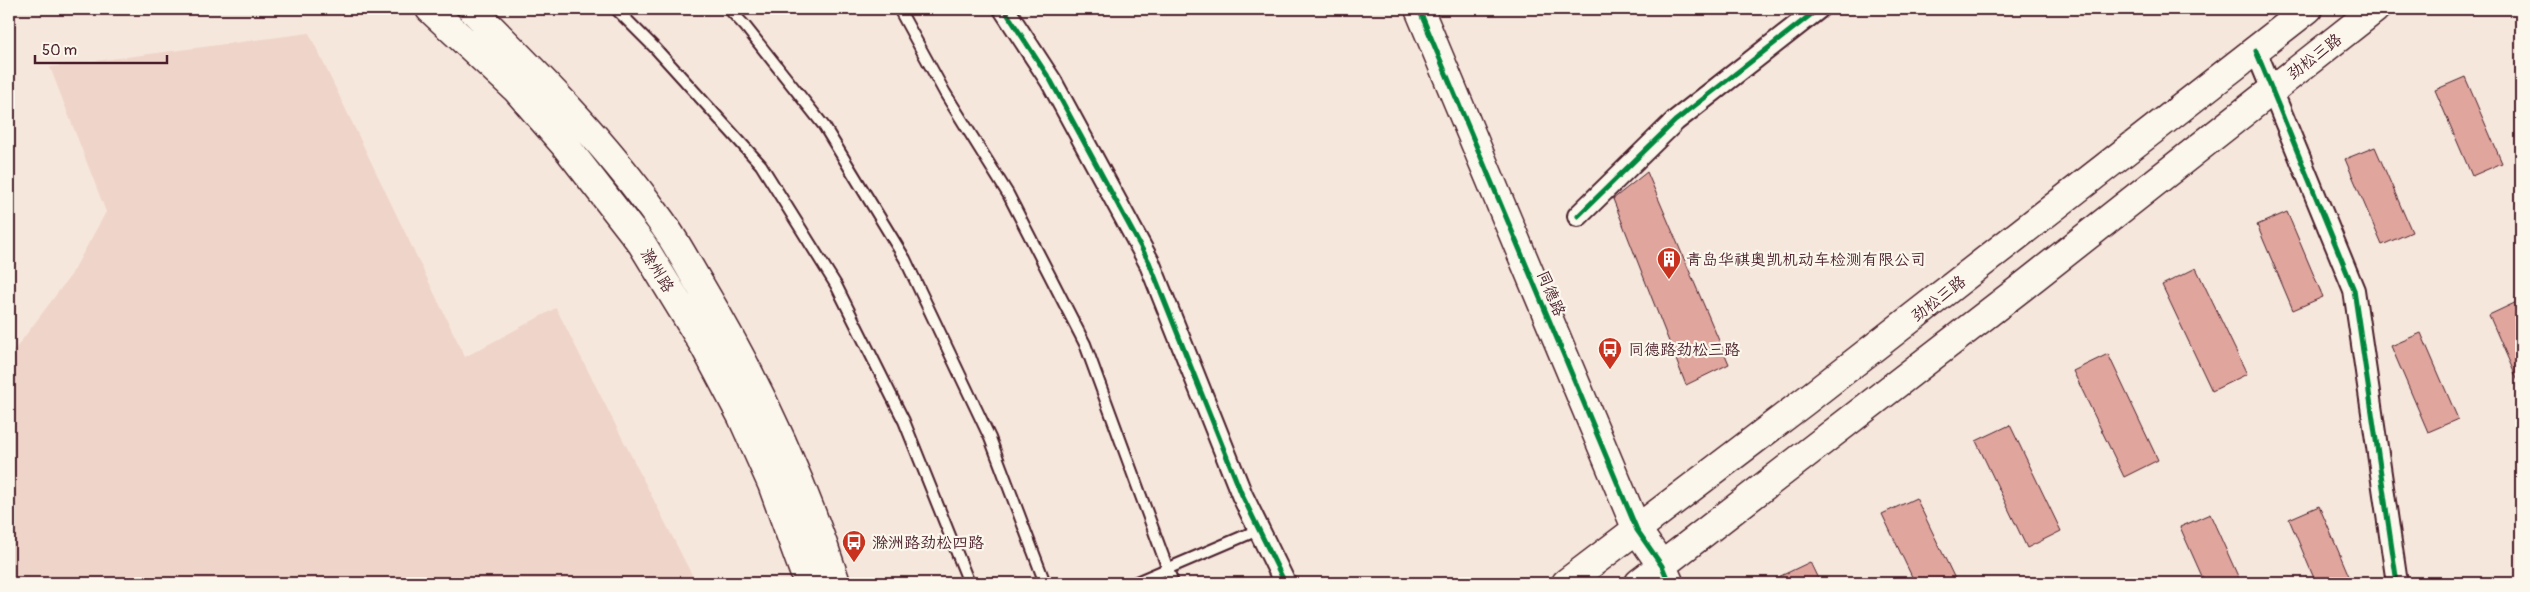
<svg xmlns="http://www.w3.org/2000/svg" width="2530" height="592" font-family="Pangolin,'LXGW WenKai TC',sans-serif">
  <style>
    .built { fill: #efd4c9 }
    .building { fill: #e0a69e; stroke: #4a1f2b }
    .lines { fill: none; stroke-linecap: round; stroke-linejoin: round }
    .lane-casing { stroke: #4a1f2b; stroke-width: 14 }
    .street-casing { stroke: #4a1f2b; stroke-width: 24 }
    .secondary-casing { stroke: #4a1f2b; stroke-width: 31 }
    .lane { stroke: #fbf7ec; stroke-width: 10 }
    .street { stroke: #fbf7ec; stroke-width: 20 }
    .secondary { stroke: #fbf7ec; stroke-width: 28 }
    .cycleway-casing { stroke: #fbf7ec; stroke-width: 8 }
    .cycleway { stroke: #00873e; stroke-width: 5 }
    .labels { text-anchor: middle; stroke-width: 4.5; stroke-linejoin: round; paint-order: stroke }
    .street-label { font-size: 16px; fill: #4a1f2b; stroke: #fbf7ec }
    .poi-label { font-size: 16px; fill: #4a1f2b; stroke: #fbf7ec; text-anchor: start }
  </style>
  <rect width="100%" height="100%" fill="#f6e7dc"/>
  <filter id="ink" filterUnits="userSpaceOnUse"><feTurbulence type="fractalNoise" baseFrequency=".02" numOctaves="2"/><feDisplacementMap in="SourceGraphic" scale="10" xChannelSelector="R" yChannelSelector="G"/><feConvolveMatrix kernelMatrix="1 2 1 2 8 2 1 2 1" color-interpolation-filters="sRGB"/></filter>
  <g filter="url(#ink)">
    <path class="built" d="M 309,33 L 465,357 L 556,308 L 696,583 L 9,583 L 9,351 L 16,348 L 71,275 L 106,212 L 50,67 Z"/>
    <path class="building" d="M 2465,77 L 2502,163 L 2472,176 L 2435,90 Z
      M 2375,147 L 2412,232 L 2382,245 L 2345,159 Z
      M 1647,172 L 1729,364 L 1686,385 L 1613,199 Z
      M 2287,212 L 2323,297 L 2293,310 L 2257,225 Z
      M 2196,268 L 2247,374 L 2212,391 L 2162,285 Z
      M 2521,300 L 2521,388 L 2489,315 Z
      M 2421,333 L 2458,419 L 2428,432 L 2391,346 Z
      M 2108,354 L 2158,460 L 2124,477 L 2073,371 Z
      M 2010,425 L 2061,531 L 2027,548 L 1976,441 Z
      M 1916,498 L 1957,583 L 1915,583 L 1882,514 Z
      M 2319,506 L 2352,583 L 2316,583 L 2289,519 Z
      M 2210,514 L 2241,583 L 2205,583 L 2180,527 Z
      M 1810,562 L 1820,583 L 1766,583 Z"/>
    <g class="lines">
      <g class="lane-casing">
        <path id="lane" d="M 616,9 L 656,49 L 761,165 L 836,285 L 904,421 L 969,583
          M 729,9 L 745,26 L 824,126 L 905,259 L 990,438 L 1045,583
          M 899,9 L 945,93 L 1008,194 L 1085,344 L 1173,583
          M 1134,583 L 1258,530"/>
      </g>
      <g class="street-casing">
        <path id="street" d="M 1004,9 L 1051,81 L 1149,262 L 1242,495 L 1285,583
          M 2256,51 L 2354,290 L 2397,583
          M 1578,216 L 1675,121 L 1818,9"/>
      </g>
      <g class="secondary-casing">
        <path id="secondary" d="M 430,9 L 517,90 L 564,144 L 642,244 L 705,347 L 742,417 L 772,484 L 808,583
          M 472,9 C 538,75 604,141 658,217 C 674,238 686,262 700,285 C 756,379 803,479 836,583
          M 1419,9 L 1637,530 L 1662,566 L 1669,582
          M 1566,583 L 1804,402 L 2308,9
          M 1639,583 L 2021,288 L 2375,9"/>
      </g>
      <use href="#lane" class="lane"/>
      <use href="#street" class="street"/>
      <use href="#secondary" class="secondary"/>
      <g class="cycleway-casing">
        <path id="cycleway" d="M 1004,9 L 1051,81 L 1149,262 L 1242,495 L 1285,583
          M 1419,9 L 1637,530 L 1662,566 L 1669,583
          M 2256,51 L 2354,290 L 2397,583
          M 1578,216 L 1675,121 L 1818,9"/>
      </g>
      <use href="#cycleway" class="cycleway"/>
    </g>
  </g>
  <defs>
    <g id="building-pin" transform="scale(1.25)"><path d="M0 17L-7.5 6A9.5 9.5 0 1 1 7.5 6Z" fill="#c8321e" stroke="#fbf7ec"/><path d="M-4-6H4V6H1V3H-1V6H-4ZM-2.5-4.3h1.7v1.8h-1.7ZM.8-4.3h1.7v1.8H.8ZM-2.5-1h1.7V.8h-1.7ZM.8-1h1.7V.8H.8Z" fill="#fff"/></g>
    <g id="bus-pin" transform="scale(1.25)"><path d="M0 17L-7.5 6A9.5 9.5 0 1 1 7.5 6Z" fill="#c8321e" stroke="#fbf7ec"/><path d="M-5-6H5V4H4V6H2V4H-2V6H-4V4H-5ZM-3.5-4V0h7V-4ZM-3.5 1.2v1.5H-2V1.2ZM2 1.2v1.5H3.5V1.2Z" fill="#fff"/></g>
  </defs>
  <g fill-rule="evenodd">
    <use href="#building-pin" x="1669" y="259"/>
    <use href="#bus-pin" x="1610" y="349"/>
    <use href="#bus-pin" x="854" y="542"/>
  </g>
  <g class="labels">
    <g class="street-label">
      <text transform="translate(2314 56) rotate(-38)" y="6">劲松三路</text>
      <text transform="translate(658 270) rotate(59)" y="6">滁州路</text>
      <text transform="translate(1552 293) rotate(67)" y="6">同德路</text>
      <text transform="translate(1938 298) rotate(-38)" y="6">劲松三路</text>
    </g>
    <g class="poi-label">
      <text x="1686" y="265">青岛华祺奥凯机动车检测有限公司</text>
      <text x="1628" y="355">同德路劲松三路</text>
      <text x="872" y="548">滁洲路劲松四路</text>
    </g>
  </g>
  <rect width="2530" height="592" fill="none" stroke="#fbf7ec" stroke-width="30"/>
  <rect x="15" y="15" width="2500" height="562" fill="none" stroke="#4a1f2b" stroke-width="2" filter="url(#ink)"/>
  <path d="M35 55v8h132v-8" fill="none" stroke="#4a1f2b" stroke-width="2.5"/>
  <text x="42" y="55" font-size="15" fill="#4a1f2b" stroke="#fbf7ec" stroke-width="4" paint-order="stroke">50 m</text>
</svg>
